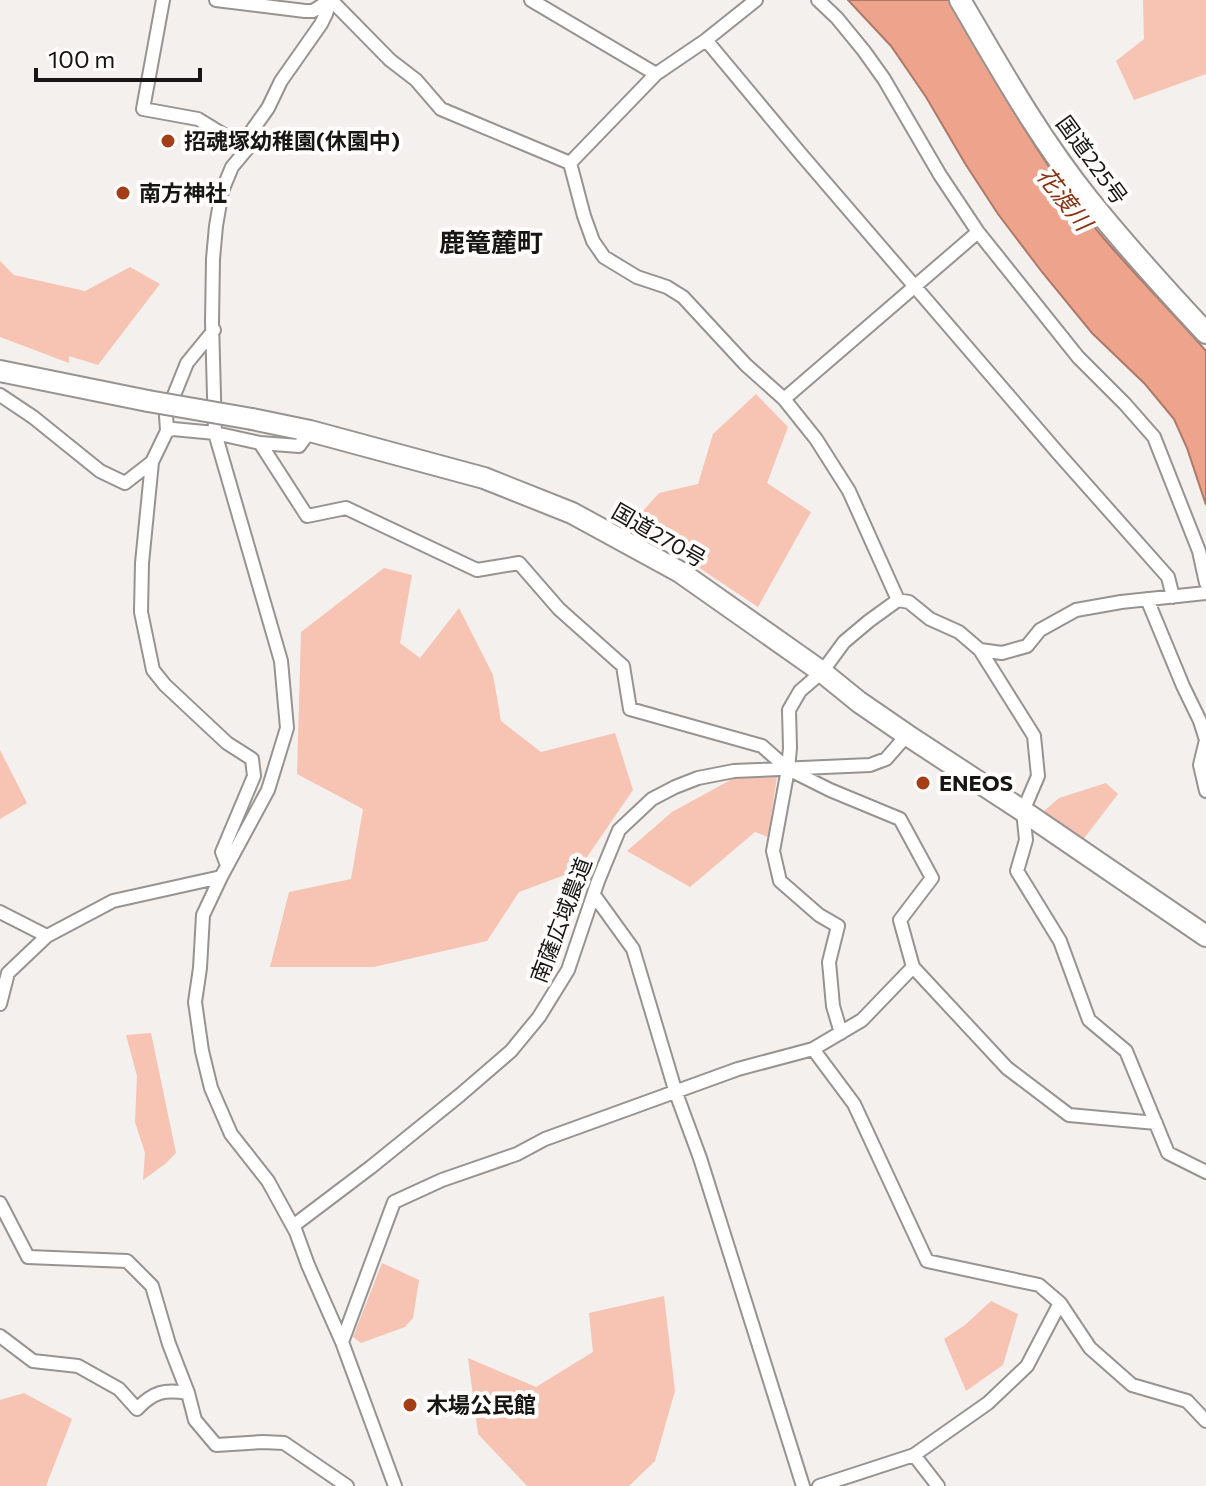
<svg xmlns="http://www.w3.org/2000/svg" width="1206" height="1486" font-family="Commissioner,'Noto Sans JP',sans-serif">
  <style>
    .green { fill: #f7c3b2 }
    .water { fill: #eea48c; stroke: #ae7968; stroke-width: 2 }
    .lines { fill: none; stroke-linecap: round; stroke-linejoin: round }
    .minor-casing { stroke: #979391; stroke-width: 16 }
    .highway-casing { stroke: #979391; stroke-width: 24 }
    .minor { stroke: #fff; stroke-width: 12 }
    .highway { stroke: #fff; stroke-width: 20 }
    .highway-bridge-casing { stroke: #979391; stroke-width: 24; stroke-linecap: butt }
    .highway-bridge { stroke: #fff; stroke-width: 20 }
    .poi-dot { fill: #a43e18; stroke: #fffefd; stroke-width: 3 }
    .labels { text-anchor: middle; stroke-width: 8; stroke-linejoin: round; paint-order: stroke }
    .poi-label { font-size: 22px; font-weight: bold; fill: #171615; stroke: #fffefd; text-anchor: start }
    .street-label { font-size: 22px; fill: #171615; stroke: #fffefd }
    .water-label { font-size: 24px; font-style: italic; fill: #883213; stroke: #fffefd }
    .quarter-label { font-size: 26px; font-weight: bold; fill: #171615; stroke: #fffefd }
  </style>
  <rect width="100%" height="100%" fill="#f4f0ee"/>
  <path class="green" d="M 1143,0 L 1206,0 L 1206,74 L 1134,100 L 1116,61 L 1144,39 Z
    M 0,261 L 14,275 L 85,291 L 130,267 L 160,284 L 98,365 L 69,356 L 69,363 L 0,337 Z
    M 756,394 L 788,427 L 767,483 L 811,512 L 758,607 L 632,523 L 659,493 L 698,484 L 713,434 Z
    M 384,568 L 412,575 L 400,643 L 420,658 L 459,608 L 493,675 L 501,721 L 541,752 L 615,733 L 633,790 L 578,870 L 519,892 L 487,941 L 374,967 L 270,967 L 289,892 L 351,879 L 363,809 L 297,774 L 301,632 Z
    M 0,750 L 27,803 L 0,819 Z
    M 777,777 L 768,837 L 755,832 L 690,887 L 627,851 L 672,812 L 734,778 Z
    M 1106,783 L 1118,794 L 1082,841 L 1043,812 L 1059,798 Z
    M 151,1033 L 176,1153 L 165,1164 L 143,1180 L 145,1153 L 135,1122 L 137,1076 L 126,1035 Z
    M 382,1263 L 419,1280 L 413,1318 L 405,1327 L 361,1343 L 353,1337 Z
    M 664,1296 L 675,1391 L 655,1461 L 629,1486 L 527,1486 L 478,1434 L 468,1358 L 536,1387 L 593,1352 L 589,1313 Z
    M 991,1301 L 1018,1314 L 1003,1365 L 966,1391 L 944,1339 L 965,1325 Z
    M 24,1393 L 72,1419 L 46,1486 L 0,1486 L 0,1400 Z"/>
  <path class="water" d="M 848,0 L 951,0 C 984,63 1020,126 1061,184 C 1104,245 1158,296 1206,351 L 1206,505 L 1187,448 L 1174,419 L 1145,384 L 1092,333 L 1042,272 L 998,214 L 966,165 L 926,97 L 891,46 Z"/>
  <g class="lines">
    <g class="minor-casing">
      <path id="minor" d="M 163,0 L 143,109 L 198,119 L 247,149
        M 216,0 L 305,11 L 313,11 L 330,0
        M 330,0 L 326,14 L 321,24 L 281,81 L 268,108 L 246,139 L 247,149 L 232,167 L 222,191 L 216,226 L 213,259 L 212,322 L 215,433 L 281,661 L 287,728 L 268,790 L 221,877 L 203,915 L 200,968 L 195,1002 L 202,1051 L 211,1088 L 231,1134 L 268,1181 L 296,1232 L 308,1265 L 342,1342 L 395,1486
        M 331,0 L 390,60 L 416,80 L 441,109 L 570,163 L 584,216 L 593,241 L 604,257 L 637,277 L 667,287 L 683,297 L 746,365 L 784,399 L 816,439 L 849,491 L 898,600
        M 531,0 L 656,74
        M 818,0 L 837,18 L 864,51 L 884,79 L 940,175 L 978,232 L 1078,357 L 1125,404 L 1154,437 L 1199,551 L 1206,583
        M 706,40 L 800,153 L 1058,453 L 1168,577 L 1173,597
        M 570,163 L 656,74 L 706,40 L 756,0
        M 0,395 L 33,417 L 100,471 L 125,483 L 152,462
        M 784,399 L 978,232
        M 167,431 L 166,415 L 187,363 L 214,330
        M 260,443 L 307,516 L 346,508 L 477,570 L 519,563 L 559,609 L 623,666 L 630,709 L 762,746 L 788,769 L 830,790 L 900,819 L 932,878 L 900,920 L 913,967 L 1007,1068 L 1069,1115 L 1156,1123
        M 1147,599 L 1183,686 L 1200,721 L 1206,740 L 1200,765 L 1206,791
        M 980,650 L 1034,736 L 1038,776 L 1023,811 L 1026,840 L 1017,871 L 1060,941 L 1089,1020 L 1126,1051 L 1168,1153 L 1206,1172
        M 227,865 L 222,852 L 254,776 L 252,759 L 227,743 L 165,685 L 153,670 L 141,612 L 142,563 L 152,462 L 167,431 L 173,429 L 215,433 L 260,443 L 299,446 L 310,431
        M 594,895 L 633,949 L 676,1093 L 700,1158 L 803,1486
        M 0,912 L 47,936
        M 0,1004 L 8,973 L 47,936 L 113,901 L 221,877
        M 841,1033 L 833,1006 L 829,962 L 838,926 L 819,915 L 780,881 L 773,851 L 788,769 L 790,748 L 789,710 L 800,691 L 822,672 L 844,642 L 869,621 L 898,600 L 909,602 L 930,619 L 959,632 L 980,650 L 1002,653 L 1027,646 L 1040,630 L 1076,610 L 1121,602 L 1206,593
        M 813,1049 L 854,1104 L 927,1261 L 1039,1285 L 1060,1303 L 1090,1348 L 1132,1385 L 1187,1401 L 1206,1421
        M 0,1203 L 28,1257 L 127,1261 L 152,1286 L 169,1344 L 188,1393 L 195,1420 L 216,1445 L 263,1442 L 284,1443 L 347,1486
        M 293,1226 L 371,1167 L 460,1095 L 511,1051 L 539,1017 L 568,970 L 598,881 L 619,830 L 652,799 L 675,787 L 698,778 L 734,771 L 870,765 L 886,759 L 907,735
        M 0,1336 L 33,1361 L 78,1366 L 119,1389 L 137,1409 C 153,1392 164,1389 188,1393
        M 342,1342 L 394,1202 L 442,1180 L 517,1154 L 545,1139 L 738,1069 L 813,1049 L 862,1020 L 913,967
        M 914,1455 L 938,1486
        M 819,1486 L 914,1455 L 988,1403 L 1027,1366 L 1060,1303"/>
    </g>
    <g class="highway-casing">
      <path id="highway" d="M 960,0 C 1000,68 1039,138 1089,200 C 1126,246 1166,290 1206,333
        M 0,371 L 148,401
        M 252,419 L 310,431 L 484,478 L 572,513 L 680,572 L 822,672 L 859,702 L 907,735 L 1023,811 L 1206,936"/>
    </g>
    <use href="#minor" class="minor"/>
    <use href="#highway" class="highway"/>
    <g class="highway-bridge-casing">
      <path id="highway-bridge" d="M 148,401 L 252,419"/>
    </g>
    <use href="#highway-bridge" class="highway-bridge"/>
  </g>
  <g class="poi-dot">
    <circle cx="168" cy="141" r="8"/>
    <circle cx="123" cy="193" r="8"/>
    <circle cx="923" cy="783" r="8"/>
    <circle cx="410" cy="1405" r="8"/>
  </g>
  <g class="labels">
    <g class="poi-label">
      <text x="184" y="149">招魂塚幼稚園(休園中)</text>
      <text x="139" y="201">南方神社</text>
      <text x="939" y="791">ENEOS</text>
      <text x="426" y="1413">木場公民館</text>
    </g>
    <g class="street-label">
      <text transform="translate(1092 160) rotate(54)" y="8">国道225号</text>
      <text transform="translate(659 535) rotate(30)" y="8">国道270号</text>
      <text transform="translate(561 920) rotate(-69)" y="8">南薩広域農道</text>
    </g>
    <g class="water-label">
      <text transform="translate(1064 199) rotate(52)" y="8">花渡川</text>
    </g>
    <g class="quarter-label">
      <text x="491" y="252">鹿篭麓町</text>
    </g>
  </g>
  <path d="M36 68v12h164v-12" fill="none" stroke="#171615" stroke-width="4"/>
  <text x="48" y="68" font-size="24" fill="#171615" stroke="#fffefd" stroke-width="6" paint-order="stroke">100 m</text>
</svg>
